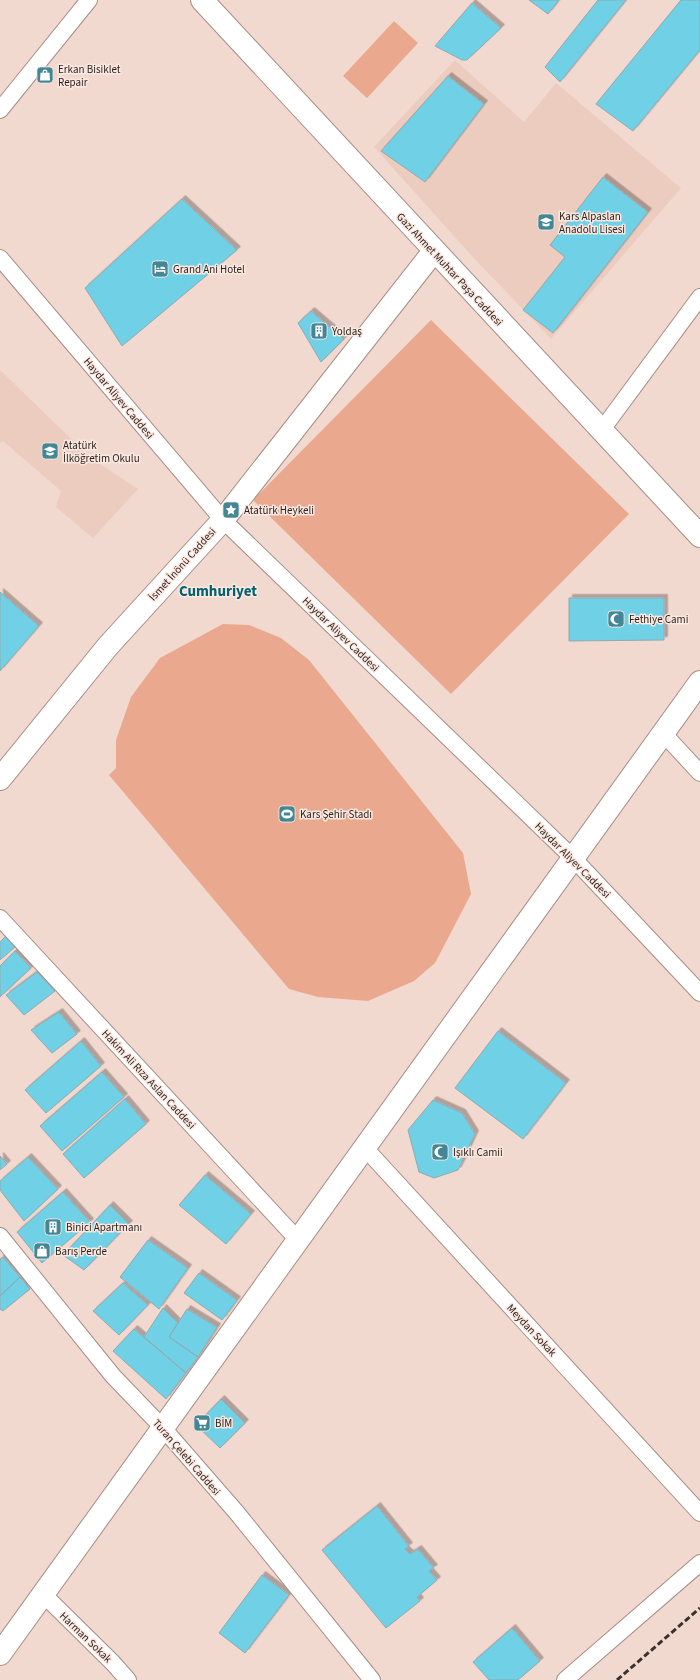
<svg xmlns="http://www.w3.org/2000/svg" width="700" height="1680" font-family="'Source Sans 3',sans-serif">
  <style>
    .built { fill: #ecccbf }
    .green { fill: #eaa88e }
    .building { fill: #6fd0e5; stroke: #90aab0; filter: url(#shadow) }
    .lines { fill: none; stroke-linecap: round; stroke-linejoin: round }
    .minor-casing { stroke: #a58e85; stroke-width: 18 }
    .secondary-casing { stroke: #a58e85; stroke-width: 24 }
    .primary-casing { stroke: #a58e85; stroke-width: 24 }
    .minor { stroke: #fff; stroke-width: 16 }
    .secondary { stroke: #fff; stroke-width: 22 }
    .primary { stroke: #fff; stroke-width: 22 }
    .rail { stroke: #3c322d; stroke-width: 3; stroke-dasharray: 6 3; stroke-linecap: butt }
    .labels { text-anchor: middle; stroke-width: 3; stroke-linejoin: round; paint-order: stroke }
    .poi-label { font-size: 11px; fill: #281f1b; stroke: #fbe8e0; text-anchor: start }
    .street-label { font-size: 11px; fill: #281f1b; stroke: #fbe8e0 }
    .district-label { font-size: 15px; font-weight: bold; fill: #006171; stroke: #fbe8e0 }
  </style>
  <defs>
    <filter id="shadow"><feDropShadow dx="3.5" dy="-3.5" stdDeviation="0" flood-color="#0004"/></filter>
  </defs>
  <rect width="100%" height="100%" fill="#f2d9d0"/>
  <path class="built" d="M 455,60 L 524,122 L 556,83 L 681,188 L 551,339 L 471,255 L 374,147 Z
    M 0,370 L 91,458 L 138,489 L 93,538 L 56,507 L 61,491 L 3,441 L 0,444 Z"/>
  <path class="green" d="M 394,21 L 418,43 L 367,98 L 343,76 Z
    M 431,320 L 629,514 L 451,694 L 253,500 Z
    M 223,624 L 249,625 L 281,638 L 309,660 L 463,853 L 471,894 L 435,963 L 414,981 L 368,1001 L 318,997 L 289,989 L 109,775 L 116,768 L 116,740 L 131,697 L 160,658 Z"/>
  <path class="building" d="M 529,0 L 559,0 L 548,14 Z
    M 598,0 L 626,0 L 560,82 L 545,67 Z
    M 681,0 L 700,0 L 700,50 L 633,131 L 596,104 Z
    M 472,3 L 501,28 L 467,60 L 462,60 L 435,46 Z
    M 448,76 L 484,104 L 425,182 L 381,151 Z
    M 603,177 L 648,212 L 553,333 L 523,310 L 565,257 L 550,245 Z
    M 182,199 L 237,250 L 122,346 L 85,288 Z
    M 311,311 L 344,339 L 321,362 L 298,323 Z
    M 0,592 L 39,626 L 0,671 Z
    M 569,598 L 664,598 L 664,640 L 569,641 Z
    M 6,936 L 15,947 L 0,960 L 0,942 Z
    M 15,951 L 31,968 L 0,997 L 0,966 Z
    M 37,972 L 55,991 L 24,1015 L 6,995 Z
    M 59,1012 L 77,1034 L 52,1053 L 31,1030 Z
    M 498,1031 L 566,1083 L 523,1139 L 455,1088 Z
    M 81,1041 L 101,1066 L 46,1113 L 25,1090 Z
    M 102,1072 L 124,1097 L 62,1151 L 40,1126 Z
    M 125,1099 L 146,1124 L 84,1178 L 63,1154 Z
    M 433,1100 L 462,1113 L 475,1134 L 458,1170 L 434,1178 L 419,1172 L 408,1130 Z
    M 0,1156 L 7,1164 L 0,1170 Z
    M 28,1157 L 58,1189 L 24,1221 L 0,1190 L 0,1181 Z
    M 205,1175 L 251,1214 L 226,1244 L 179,1205 Z
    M 63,1192 L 90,1222 L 42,1263 L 17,1232 Z
    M 110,1205 L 129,1224 L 84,1270 L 63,1255 Z
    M 148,1240 L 188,1268 L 159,1309 L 120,1277 Z
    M 3,1257 L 20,1277 L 0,1296 L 0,1259 Z
    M 199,1273 L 237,1300 L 222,1320 L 184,1293 Z
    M 20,1277 L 30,1289 L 3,1311 L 0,1309 L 0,1296 Z
    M 123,1283 L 148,1305 L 119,1335 L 93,1311 Z
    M 163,1308 L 178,1323 L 169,1337 L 198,1357 L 186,1373 L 144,1337 Z
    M 187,1309 L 217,1327 L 198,1357 L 169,1337 Z
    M 134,1329 L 186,1373 L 166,1399 L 113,1351 Z
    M 221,1399 L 245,1423 L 220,1448 L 196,1425 Z
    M 377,1506 L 409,1546 L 405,1549 L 410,1554 L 418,1549 L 434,1568 L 429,1571 L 437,1580 L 417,1597 L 420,1601 L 386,1628 L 322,1550 Z
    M 262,1575 L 289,1595 L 245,1653 L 219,1633 Z
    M 512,1628 L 540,1661 L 518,1680 L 489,1680 L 473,1662 Z"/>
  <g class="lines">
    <g class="minor-casing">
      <path id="minor" d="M 0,110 L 89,0
        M 0,258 L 223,520 L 573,858 L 700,993
        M 601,431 L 700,297
        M 663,733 L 700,773
        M 0,918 L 298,1240
        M 365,1148 L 700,1513
        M 0,1236 L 113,1376 L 163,1428 L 237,1513 L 372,1680
        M 43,1594 L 113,1663 L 128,1680
        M 565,1680 L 700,1563"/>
    </g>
    <g class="secondary-casing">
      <path id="secondary" d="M 202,0 L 700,536
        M 0,779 L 108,646 L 223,520 L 434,251"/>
    </g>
    <g class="primary-casing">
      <path id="primary" d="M 0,1654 L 700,682"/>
    </g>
    <use href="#minor" class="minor"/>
    <use href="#secondary" class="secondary"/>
    <use href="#primary" class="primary"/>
    <path class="rail" d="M 617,1680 L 700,1608"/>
  </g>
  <defs>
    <g id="shop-square" transform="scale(0.9)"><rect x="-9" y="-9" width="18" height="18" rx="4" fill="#438796" stroke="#fbe8e0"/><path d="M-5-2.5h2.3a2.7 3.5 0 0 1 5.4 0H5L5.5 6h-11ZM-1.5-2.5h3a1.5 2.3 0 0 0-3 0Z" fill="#fff"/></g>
    <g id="school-square" transform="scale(0.9)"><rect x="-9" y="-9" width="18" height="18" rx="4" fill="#438796" stroke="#fbe8e0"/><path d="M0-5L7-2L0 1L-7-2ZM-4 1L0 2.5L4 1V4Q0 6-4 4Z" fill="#fff"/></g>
    <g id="hotel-square" transform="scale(0.9)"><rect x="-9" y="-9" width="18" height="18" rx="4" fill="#438796" stroke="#fbe8e0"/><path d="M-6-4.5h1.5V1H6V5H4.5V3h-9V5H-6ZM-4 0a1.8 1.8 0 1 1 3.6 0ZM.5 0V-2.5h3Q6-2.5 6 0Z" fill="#fff"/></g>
    <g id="building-square" transform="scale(0.9)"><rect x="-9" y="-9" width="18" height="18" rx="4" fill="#438796" stroke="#fbe8e0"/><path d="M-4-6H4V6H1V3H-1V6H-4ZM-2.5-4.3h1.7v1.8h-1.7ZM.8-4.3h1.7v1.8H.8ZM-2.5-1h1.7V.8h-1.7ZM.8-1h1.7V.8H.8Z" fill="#fff"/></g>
    <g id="sight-square" transform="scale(0.9)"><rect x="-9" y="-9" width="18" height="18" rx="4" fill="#438796" stroke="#fbe8e0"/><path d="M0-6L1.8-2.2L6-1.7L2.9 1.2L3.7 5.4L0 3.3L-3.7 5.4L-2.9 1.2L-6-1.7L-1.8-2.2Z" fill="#fff"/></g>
    <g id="mosque-square" transform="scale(0.9)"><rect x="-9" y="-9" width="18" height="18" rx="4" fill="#438796" stroke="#fbe8e0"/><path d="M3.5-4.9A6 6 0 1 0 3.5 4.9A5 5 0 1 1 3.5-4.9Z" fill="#fff"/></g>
    <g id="stadium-square" transform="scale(0.9)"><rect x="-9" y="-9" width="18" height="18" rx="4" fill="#438796" stroke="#fbe8e0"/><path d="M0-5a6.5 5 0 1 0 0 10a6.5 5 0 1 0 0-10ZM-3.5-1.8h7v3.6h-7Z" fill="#fff"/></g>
    <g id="supermarket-square" transform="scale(0.9)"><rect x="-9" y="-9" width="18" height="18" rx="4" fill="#438796" stroke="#fbe8e0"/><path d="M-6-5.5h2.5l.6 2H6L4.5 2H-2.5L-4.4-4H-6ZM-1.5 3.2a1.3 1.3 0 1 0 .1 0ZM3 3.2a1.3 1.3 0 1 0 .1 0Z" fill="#fff"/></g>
  </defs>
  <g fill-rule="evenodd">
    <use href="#shop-square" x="45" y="75"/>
    <use href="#school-square" x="546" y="222"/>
    <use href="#hotel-square" x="160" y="269"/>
    <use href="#building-square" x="319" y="331"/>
    <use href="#school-square" x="50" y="451"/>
    <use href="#sight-square" x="231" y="510"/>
    <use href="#mosque-square" x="616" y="619"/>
    <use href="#stadium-square" x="287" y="814"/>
    <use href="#mosque-square" x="440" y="1152"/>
    <use href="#building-square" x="53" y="1227"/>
    <use href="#shop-square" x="42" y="1251"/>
    <use href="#supermarket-square" x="202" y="1423"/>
  </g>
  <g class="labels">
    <g class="poi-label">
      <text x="58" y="73">Erkan Bisiklet<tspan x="58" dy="13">Repair</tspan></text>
      <text x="559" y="220">Kars Alpaslan<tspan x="559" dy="13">Anadolu Lisesi</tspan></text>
      <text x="173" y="273">Grand Ani Hotel</text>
      <text x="332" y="335">Yoldaş</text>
      <text x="63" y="449">Atatürk<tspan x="63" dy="13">İlköğretim Okulu</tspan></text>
      <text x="244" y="514">Atatürk Heykeli</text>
      <text x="629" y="623">Fethiye Cami</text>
      <text x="300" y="818">Kars Şehir Stadı</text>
      <text x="453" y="1156">Işıklı Camii</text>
      <text x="66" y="1231">Binici Apartmanı</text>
      <text x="55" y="1255">Barış Perde</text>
      <text x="215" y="1427">BİM</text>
    </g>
    <g class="street-label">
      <text transform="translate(450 269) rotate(47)" y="4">Gazi Ahmet Muhtar Paşa Caddesi</text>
      <text transform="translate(119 398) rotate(50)" y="4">Haydar Aliyev Caddesi</text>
      <text transform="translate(182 564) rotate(-48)" y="4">İsmet İnönü Caddesi</text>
      <text transform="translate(341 634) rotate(44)" y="4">Haydar Aliyev Caddesi</text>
      <text transform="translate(573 860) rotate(45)" y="4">Haydar Aliyev Caddesi</text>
      <text transform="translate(149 1079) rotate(47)" y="4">Hakim Ali Rıza Aslan Caddesi</text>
      <text transform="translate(532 1330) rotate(47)" y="4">Meydan Sokak</text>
      <text transform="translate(187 1457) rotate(49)" y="4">Turan Çelebi Caddesi</text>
      <text transform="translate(86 1637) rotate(44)" y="4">Harman Sokak</text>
    </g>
    <g class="district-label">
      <text x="218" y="596">Cumhuriyet</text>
    </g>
  </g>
</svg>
